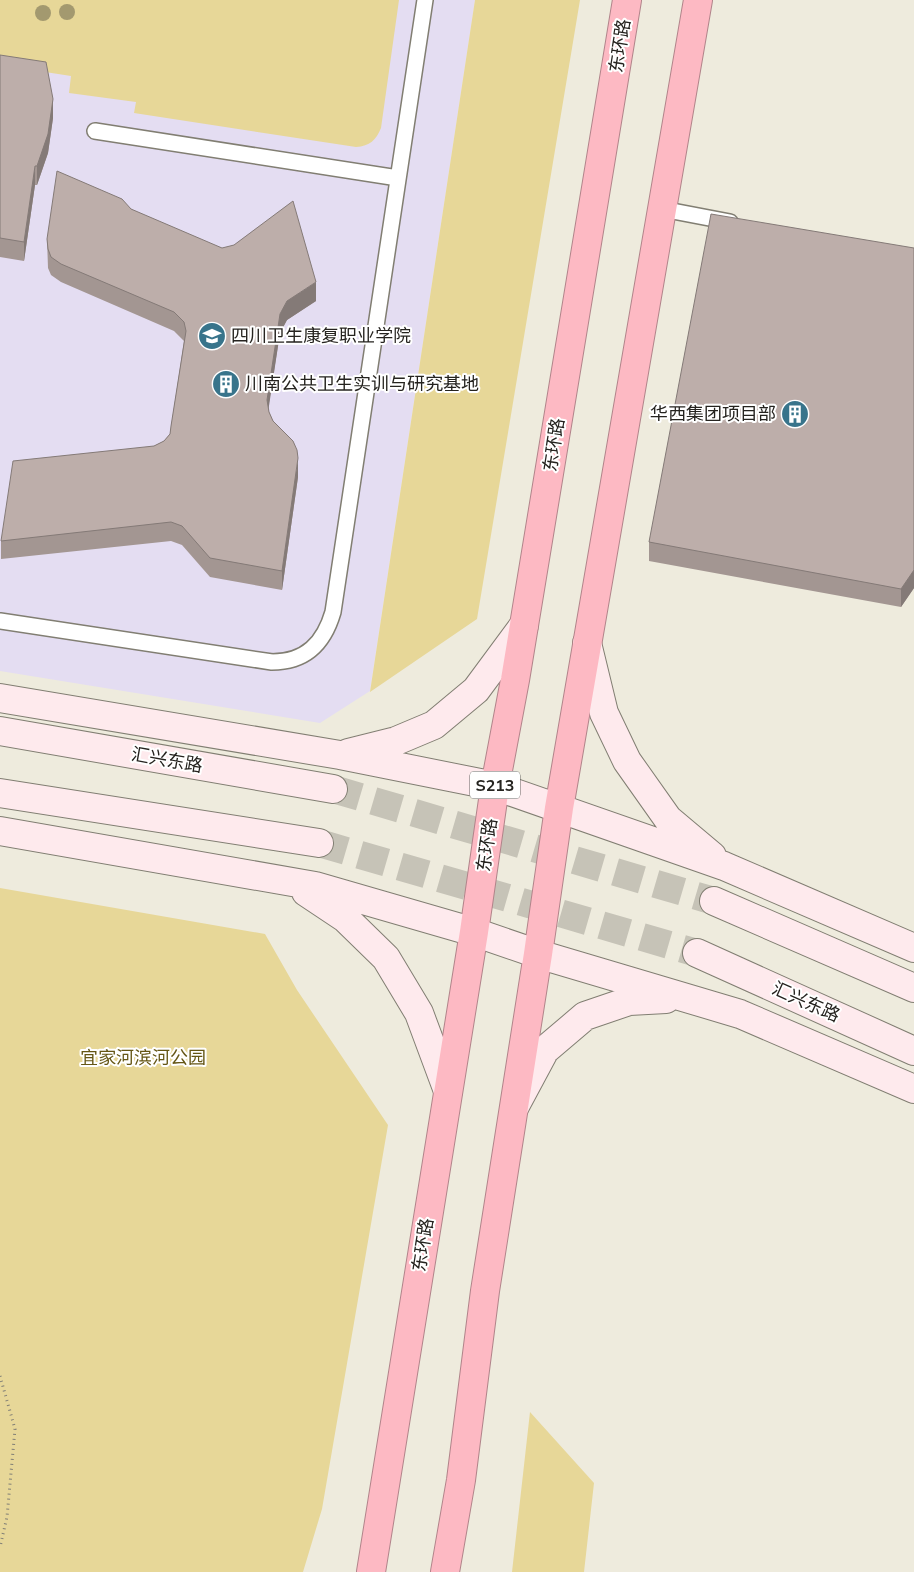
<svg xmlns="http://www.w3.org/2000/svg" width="914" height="1572" font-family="'Nunito Sans','Noto Sans SC',sans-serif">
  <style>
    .education { fill: #e4ddf2 }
    .green { fill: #e7d798 }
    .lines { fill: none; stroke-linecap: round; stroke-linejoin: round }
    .secondary-tunnel { stroke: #c6c3b7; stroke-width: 28; stroke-dasharray: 28 14; stroke-linecap: butt }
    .lane-casing { stroke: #817e72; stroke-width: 18 }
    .secondary-casing { stroke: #817e72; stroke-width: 30 }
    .highway-casing { stroke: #b1848a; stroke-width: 30 }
    .path { stroke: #817f76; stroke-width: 3; stroke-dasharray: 1 4; stroke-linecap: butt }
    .lane { stroke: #fff; stroke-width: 15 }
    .secondary { stroke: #feeaed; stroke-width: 28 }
    .highway { stroke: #fdb9c3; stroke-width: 28 }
    .tree { fill: #a3996f }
    .wall { fill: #a39692 }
    .shaded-wall { fill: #847a77 }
    .building { fill: #bdaeaa; stroke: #847a77 }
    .labels { text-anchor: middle; stroke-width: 4; stroke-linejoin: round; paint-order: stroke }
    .shield { fill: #fff; stroke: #666562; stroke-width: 1 }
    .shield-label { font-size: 16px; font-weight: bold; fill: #25231f }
    .street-label { font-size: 18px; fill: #25231f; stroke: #fff }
    .poi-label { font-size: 18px; fill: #25231f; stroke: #fff; text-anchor: start }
    .park-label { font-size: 18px; fill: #655615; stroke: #fff }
  </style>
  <rect width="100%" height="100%" fill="#eeebdd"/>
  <path class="education" d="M 0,0 L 475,0 L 370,691 L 320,723 L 0,671 Z"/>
  <path class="green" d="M 0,0 L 399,0 L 381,128 C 376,140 370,146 356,147 L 134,113 L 136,102 L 69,93 L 71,76 L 0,65 Z
    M 475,0 L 580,0 L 477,619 L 370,692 Z
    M 0,888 L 265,934 L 297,990 L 388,1125 L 322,1509 L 303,1572 L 0,1572 Z
    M 530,1412 L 594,1483 L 584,1572 L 512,1572 Z"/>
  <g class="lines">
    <path class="secondary-tunnel" d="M 333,789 L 714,901
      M 319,843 L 697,953"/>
    <g class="lane-casing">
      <path id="lane" d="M 95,131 L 398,178
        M 662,209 L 730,222
        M 0,621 L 272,662 C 306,662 324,643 333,612 L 425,0"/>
    </g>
    <g class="secondary-casing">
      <path id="secondary" d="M 587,643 L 604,713 L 627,761 L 668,819 L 712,856
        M 0,698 L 340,755 L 495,786 L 724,866 L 914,948
        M 0,731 L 333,789
        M 348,753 L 396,741 L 434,725 L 476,690 L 524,625
        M 0,793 L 319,843
        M 0,831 L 315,886 L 474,932 L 538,954 L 740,1014 L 914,1089
        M 306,892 L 345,918 L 386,958 L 419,1013 L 448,1091
        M 714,901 L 914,988
        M 697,953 L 914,1051
        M 515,1106 L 545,1050 L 585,1016 L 629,1001 L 666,999"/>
    </g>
    <g class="highway-casing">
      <path id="highway" d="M 371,1572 L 474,932 L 495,786 L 515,680 L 627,0
        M 445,1572 L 461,1480 L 485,1291 L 538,954 L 559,808 L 698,0"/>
    </g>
    <path class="path" d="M 0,1376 L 15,1429 L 7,1517 L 0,1547"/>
    <use href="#lane" class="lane"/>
    <use href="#secondary" class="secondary"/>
    <use href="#highway" class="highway"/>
  </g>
  <g class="tree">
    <circle cx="67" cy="12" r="8"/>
    <circle cx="43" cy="13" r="8"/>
  </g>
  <path class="wall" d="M 0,55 L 53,118 L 48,153 L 37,185 L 35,185 L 24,261 L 0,257 Z
    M 131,209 L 316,301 L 287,320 L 280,333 L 268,409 L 269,412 L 298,477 L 282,590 L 210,577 L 182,545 L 171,541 L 1,559 L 1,541 L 154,446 L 164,441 L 170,434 L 184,341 L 174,331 L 61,282 L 51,275 L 48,268 L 47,239 Z
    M 914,248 L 914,588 L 901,607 L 649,561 L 649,542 Z"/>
  <path class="shaded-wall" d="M 53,99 L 53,118 L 48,153 L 37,185 L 37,166 Z
    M 35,166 L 35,185 L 24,261 L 24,242 Z
    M 316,282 L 316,301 L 287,320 L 280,333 L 267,419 L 267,400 L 280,314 L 287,301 Z
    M 298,458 L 298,477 L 282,590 L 282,571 Z
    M 914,570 L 914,588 L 901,607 L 901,589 Z"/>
  <path class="building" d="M 0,55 L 46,62 L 53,99 L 48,134 L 37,166 L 35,166 L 24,242 L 0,238 Z
    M 57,171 L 122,199 L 131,209 L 222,248 L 234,245 L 293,201 L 316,282 L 287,301 L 280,314 L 267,400 L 269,412 L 273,421 L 293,441 L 297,450 L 298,458 L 282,571 L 210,558 L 182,526 L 171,522 L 1,541 L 13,461 L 154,446 L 164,441 L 170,434 L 171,426 L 186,331 L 184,322 L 174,312 L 61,264 L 51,257 L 48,249 L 47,239 Z
    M 711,214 L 914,248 L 914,570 L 901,589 L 649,542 Z"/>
  <defs>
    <g id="university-disc" transform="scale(1.4375)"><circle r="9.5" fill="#38748b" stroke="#fff"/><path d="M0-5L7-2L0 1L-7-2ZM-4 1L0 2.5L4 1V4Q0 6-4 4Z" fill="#fff"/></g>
    <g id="building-disc" transform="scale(1.4375)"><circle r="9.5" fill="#38748b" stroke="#fff"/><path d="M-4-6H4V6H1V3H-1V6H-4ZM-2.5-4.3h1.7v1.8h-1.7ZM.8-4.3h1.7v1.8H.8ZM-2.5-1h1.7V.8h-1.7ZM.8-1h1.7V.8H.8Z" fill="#fff"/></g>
  </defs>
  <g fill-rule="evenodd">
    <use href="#university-disc" x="212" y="336"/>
    <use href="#building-disc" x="226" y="384"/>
    <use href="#building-disc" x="795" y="414"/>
  </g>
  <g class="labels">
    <rect class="shield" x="470" y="771.5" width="50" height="27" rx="4"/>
    <g class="shield-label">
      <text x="495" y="791">S213</text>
    </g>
    <g class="street-label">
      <text transform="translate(620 46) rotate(-81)" y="6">东环路</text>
      <text transform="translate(554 445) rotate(-81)" y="6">东环路</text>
      <text transform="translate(167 760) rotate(10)" y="6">汇兴东路</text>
      <text transform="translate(487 845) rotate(-82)" y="6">东环路</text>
      <text transform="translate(806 1002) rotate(24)" y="6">汇兴东路</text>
      <text transform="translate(423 1245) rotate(-81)" y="6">东环路</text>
    </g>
    <g class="poi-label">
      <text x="231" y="342">四川卫生康复职业学院</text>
      <text x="245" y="390">川南公共卫生实训与研究基地</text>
      <text x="776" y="420" text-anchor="end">华西集团项目部</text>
    </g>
    <g class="park-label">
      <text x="143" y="1064">宜家河滨河公园</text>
    </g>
  </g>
</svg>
